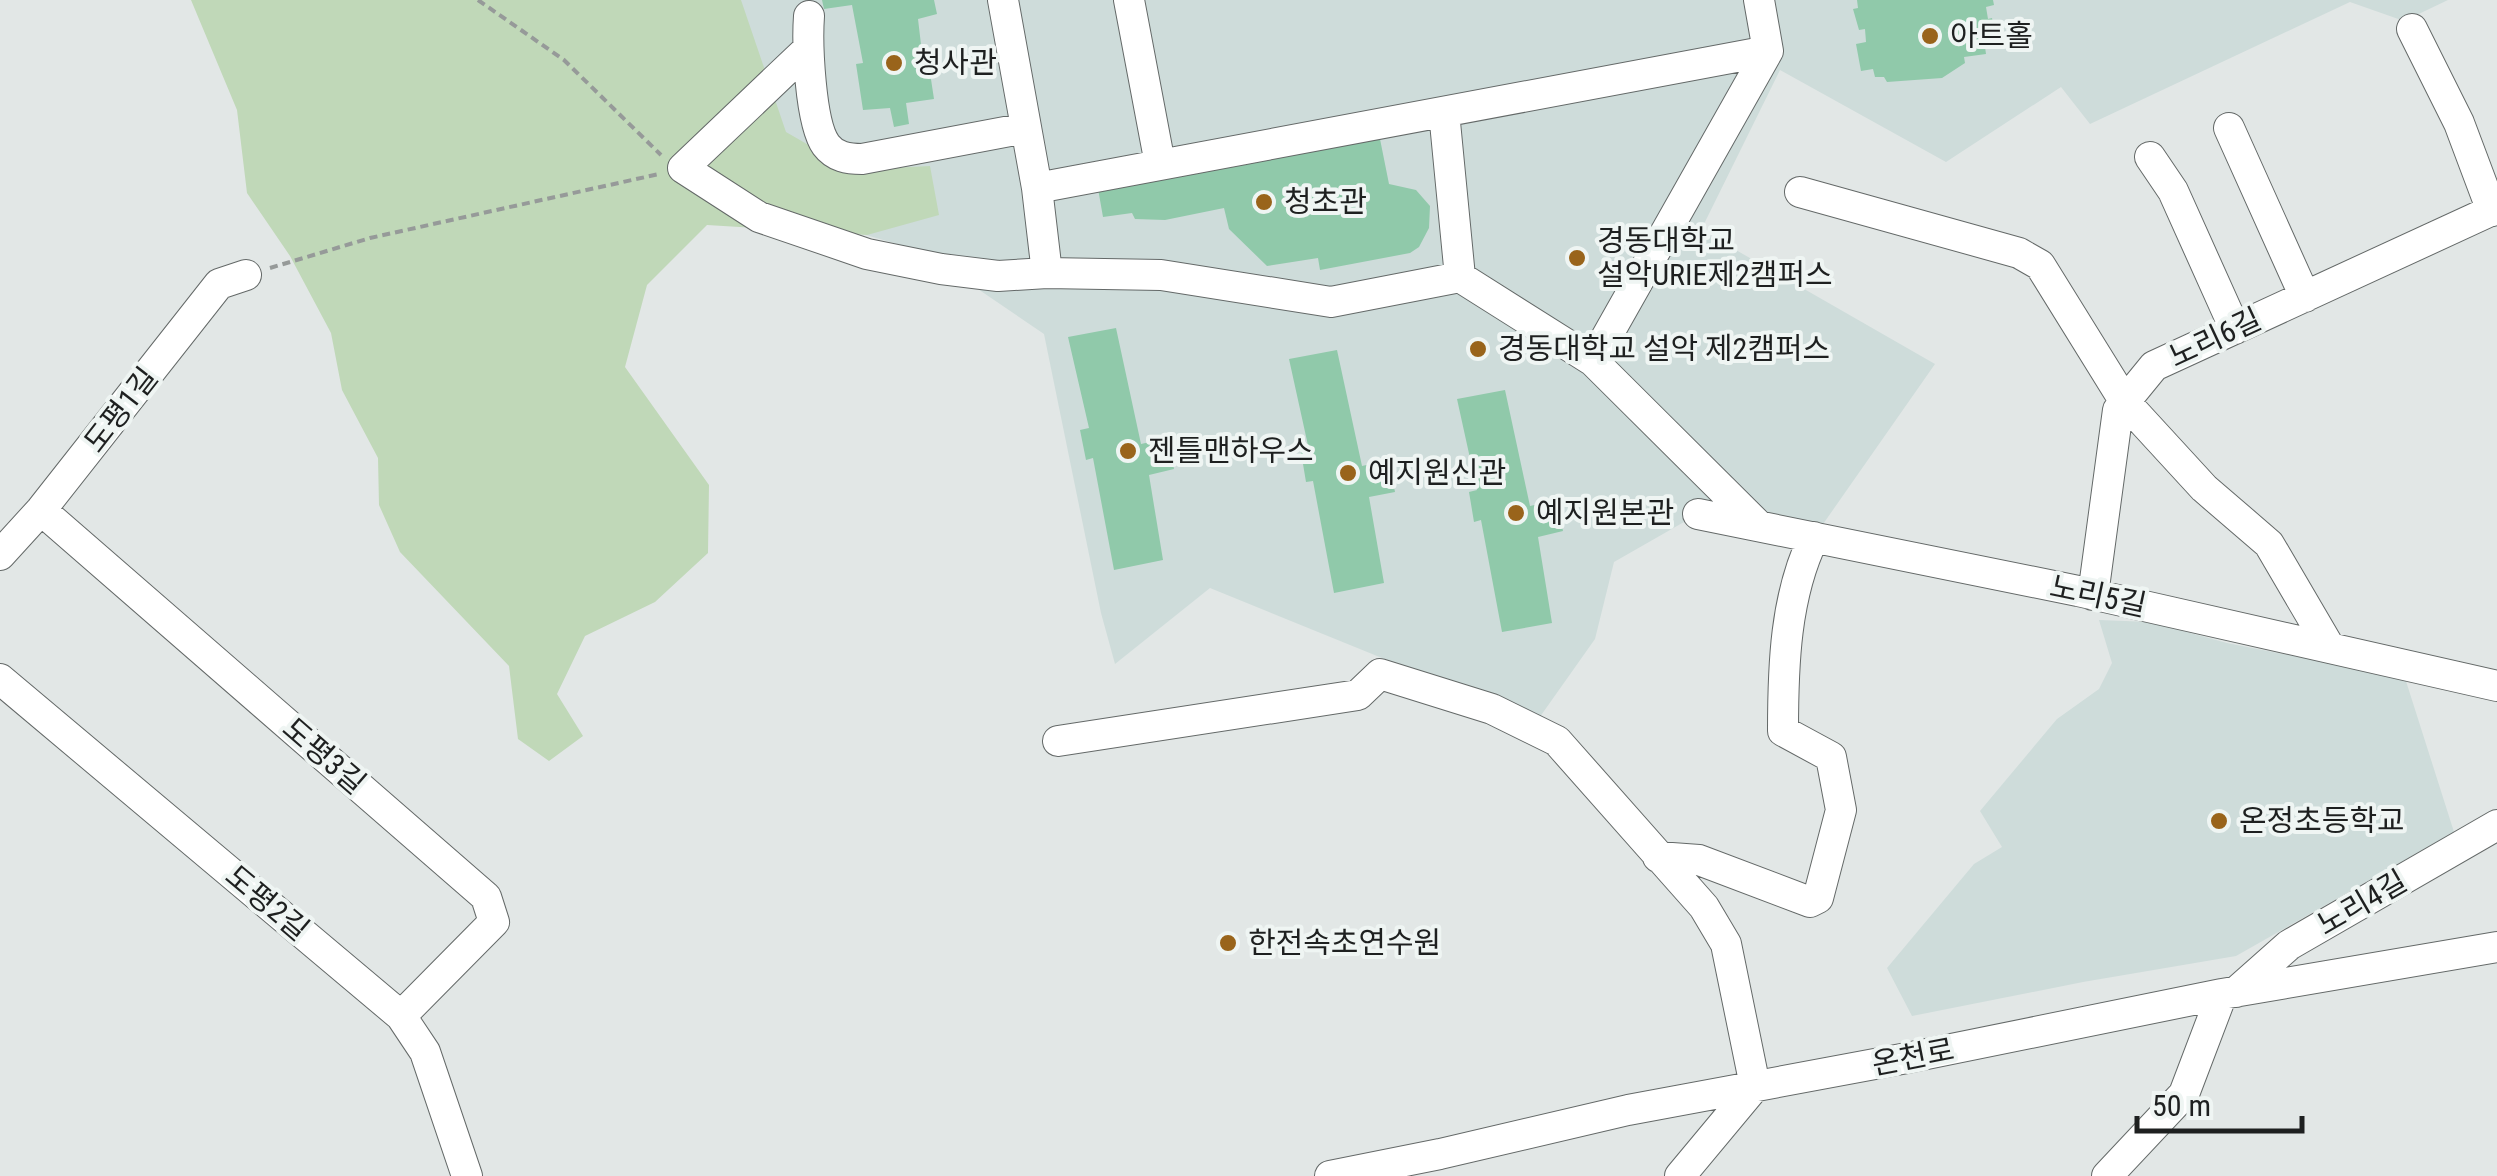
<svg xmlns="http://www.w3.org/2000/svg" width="2497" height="1176" font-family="'Roboto Condensed','Noto Sans KR',sans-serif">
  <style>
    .built { fill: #cedcda }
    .green { fill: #c0d8b8 }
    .building { fill: #90c9aa }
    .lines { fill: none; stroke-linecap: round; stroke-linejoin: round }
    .minor-casing { stroke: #646968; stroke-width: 32 }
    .path { stroke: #969a99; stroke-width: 4; stroke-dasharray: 8 5; stroke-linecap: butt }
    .minor { stroke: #fff; stroke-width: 30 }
    .poi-dot { fill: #99641b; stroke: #eff5f3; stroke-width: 4 }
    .labels { text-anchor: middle; stroke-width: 8; stroke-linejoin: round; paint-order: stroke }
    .poi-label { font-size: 30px; fill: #1e2020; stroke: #eff5f3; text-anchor: start }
    .street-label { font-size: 30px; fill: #1e2020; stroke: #eff5f3 }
  </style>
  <rect width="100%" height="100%" fill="#e2e7e6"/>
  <path class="built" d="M 505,0 L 2448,0 L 2404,21 L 2350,2 L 2090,124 L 2061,87 L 1946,162 L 1780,70 L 1701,230 L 1935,364 L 1814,537 L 1698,514 L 1614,562 L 1595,639 L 1537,721 L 1210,588 L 1115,664 L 1101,613 L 1044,334 L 922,251 L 799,216 Z
    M 2099,620 L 2150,622 L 2227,643 L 2405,678 L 2454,832 L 2236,956 L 2083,982 L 1912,1016 L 1887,968 L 1974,864 L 2002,847 L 1980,811 L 2057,719 L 2099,689 L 2112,663 Z"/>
  <path class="green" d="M 191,0 L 741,0 L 786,132 L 852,170 L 930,166 L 939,215 L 867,235 L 707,225 L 647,285 L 625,367 L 709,485 L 708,553 L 655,602 L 585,636 L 557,694 L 583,736 L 549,761 L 518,739 L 509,666 L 400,552 L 379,505 L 378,458 L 342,390 L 331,333 L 290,256 L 247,193 L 237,110 Z"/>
  <path class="building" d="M 822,0 L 934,0 L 937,14 L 918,19 L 922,53 L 927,53 L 934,99 L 906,103 L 909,124 L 894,127 L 890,108 L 863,110 L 856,64 L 863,63 L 852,5 L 824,9 Z
    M 1857,0 L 1993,0 L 1994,5 L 1986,7 L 1988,19 L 1992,18 L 1996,43 L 1985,47 L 1986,54 L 1964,57 L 1965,63 L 1942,78 L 1887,82 L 1884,77 L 1875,77 L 1873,69 L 1861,71 L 1856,44 L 1866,42 L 1865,29 L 1859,30 L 1853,9 L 1858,8 Z
    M 1379,134 L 1389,184 L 1416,190 L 1430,206 L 1429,228 L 1419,247 L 1410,253 L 1320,270 L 1318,258 L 1267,266 L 1229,229 L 1224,208 L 1165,220 L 1135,219 L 1132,213 L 1103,217 L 1097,183 Z
    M 1116,328 L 1141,444 L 1168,438 L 1174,469 L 1149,475 L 1163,560 L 1114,570 L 1093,458 L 1086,460 L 1080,430 L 1089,428 L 1068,337 Z
    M 1337,350 L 1362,466 L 1389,460 L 1395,492 L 1369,497 L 1384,583 L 1334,593 L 1313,481 L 1306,482 L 1301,452 L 1309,450 L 1289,359 Z
    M 1505,390 L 1530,506 L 1557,500 L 1563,531 L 1538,537 L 1552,623 L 1502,632 L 1481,520 L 1474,522 L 1469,492 L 1477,490 L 1457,399 Z"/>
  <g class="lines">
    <g class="minor-casing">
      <path id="minor" d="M 1003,0 L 1037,188 L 1768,51 L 1759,0
        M 1129,0 L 1160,164
        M 809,16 C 807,43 810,123 826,145 C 835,157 848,159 862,159 L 1026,128
        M 2412,29 L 2459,123 L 2492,211
        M 807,50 L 683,168 L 759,217 L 867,254 L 941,269 L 998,276 L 1047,273
        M 1444,112 L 1460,277 L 1593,361 L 1759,526
        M 2229,128 L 2305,297
        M 2150,157 L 2173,191 L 2235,329
        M 1037,188 L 1047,273 L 1161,275 L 1331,302 L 1460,277
        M 1800,192 L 2019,253 L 2040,265 L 2125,402 L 2204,488 L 2269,544 L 2330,648
        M 1593,361 L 1768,51
        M 41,510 L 486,897 L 494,922 L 401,1016
        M 1698,514 L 2078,591 L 2497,686
        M 0,555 L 41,510 L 219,284 L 246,275
        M 2093,595 L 2118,410 L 2154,366 L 2497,208
        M 0,679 L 401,1016 L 425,1052 L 467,1176
        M 1058,741 L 1358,695 L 1380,674 L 1492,709 L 1557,741 L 1704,907 L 1726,944 L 1755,1086 L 1680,1176
        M 1658,857 L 1699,860 L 1810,902 L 1818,898 L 1841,810 L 1831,757 L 1783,731 C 1783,666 1785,596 1814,537
        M 2236,992 L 2289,945 L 2497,825
        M 1330,1176 L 1440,1154 L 1628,1110 L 1907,1058 L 2222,994 L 2497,947
        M 2107,1176 L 2184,1094 L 2222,994"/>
    </g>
    <path class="path" d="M 478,0 L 564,60 L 661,155
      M 270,268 L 370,238 L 659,174"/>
    <use href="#minor" class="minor"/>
  </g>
  <g class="poi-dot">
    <circle cx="1930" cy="36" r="10"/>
    <circle cx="894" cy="63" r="10"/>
    <circle cx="1264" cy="202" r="10"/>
    <circle cx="1577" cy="258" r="10"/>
    <circle cx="1478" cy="349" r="10"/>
    <circle cx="1128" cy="451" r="10"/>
    <circle cx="1348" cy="473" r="10"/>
    <circle cx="1516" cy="513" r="10"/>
    <circle cx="2219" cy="821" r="10"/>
    <circle cx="1228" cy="943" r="10"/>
  </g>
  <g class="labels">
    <g class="poi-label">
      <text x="1950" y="46">아트홀</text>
      <text x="914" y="73">청사관</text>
      <text x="1284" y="212">청초관</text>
      <text x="1597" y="251">경동대학교<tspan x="1597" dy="34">설악URIE제2캠퍼스</tspan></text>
      <text x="1498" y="359">경동대학교 설악 제2캠퍼스</text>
      <text x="1148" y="461">젠틀맨하우스</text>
      <text x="1368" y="483">예지원신관</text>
      <text x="1536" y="523">예지원본관</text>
      <text x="2239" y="831">온정초등학교</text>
      <text x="1248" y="953">한전속초연수원</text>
    </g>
    <g class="street-label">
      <text transform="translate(2215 338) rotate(-25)" y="10">노리6길</text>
      <text transform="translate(121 410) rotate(-52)" y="10">도평1길</text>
      <text transform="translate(2098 596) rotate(12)" y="10">노리5길</text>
      <text transform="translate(324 756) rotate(41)" y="10">도평3길</text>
      <text transform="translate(267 903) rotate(40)" y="10">도평2길</text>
      <text transform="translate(2362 903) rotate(-30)" y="10">노리4길</text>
      <text transform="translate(1913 1057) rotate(-11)" y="10">온천로</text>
    </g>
  </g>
  <path d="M2137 1116v15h165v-15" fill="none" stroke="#1e2020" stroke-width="5"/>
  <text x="2152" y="1116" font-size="30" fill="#1e2020" stroke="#eff5f3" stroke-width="8" paint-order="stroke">50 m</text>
</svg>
